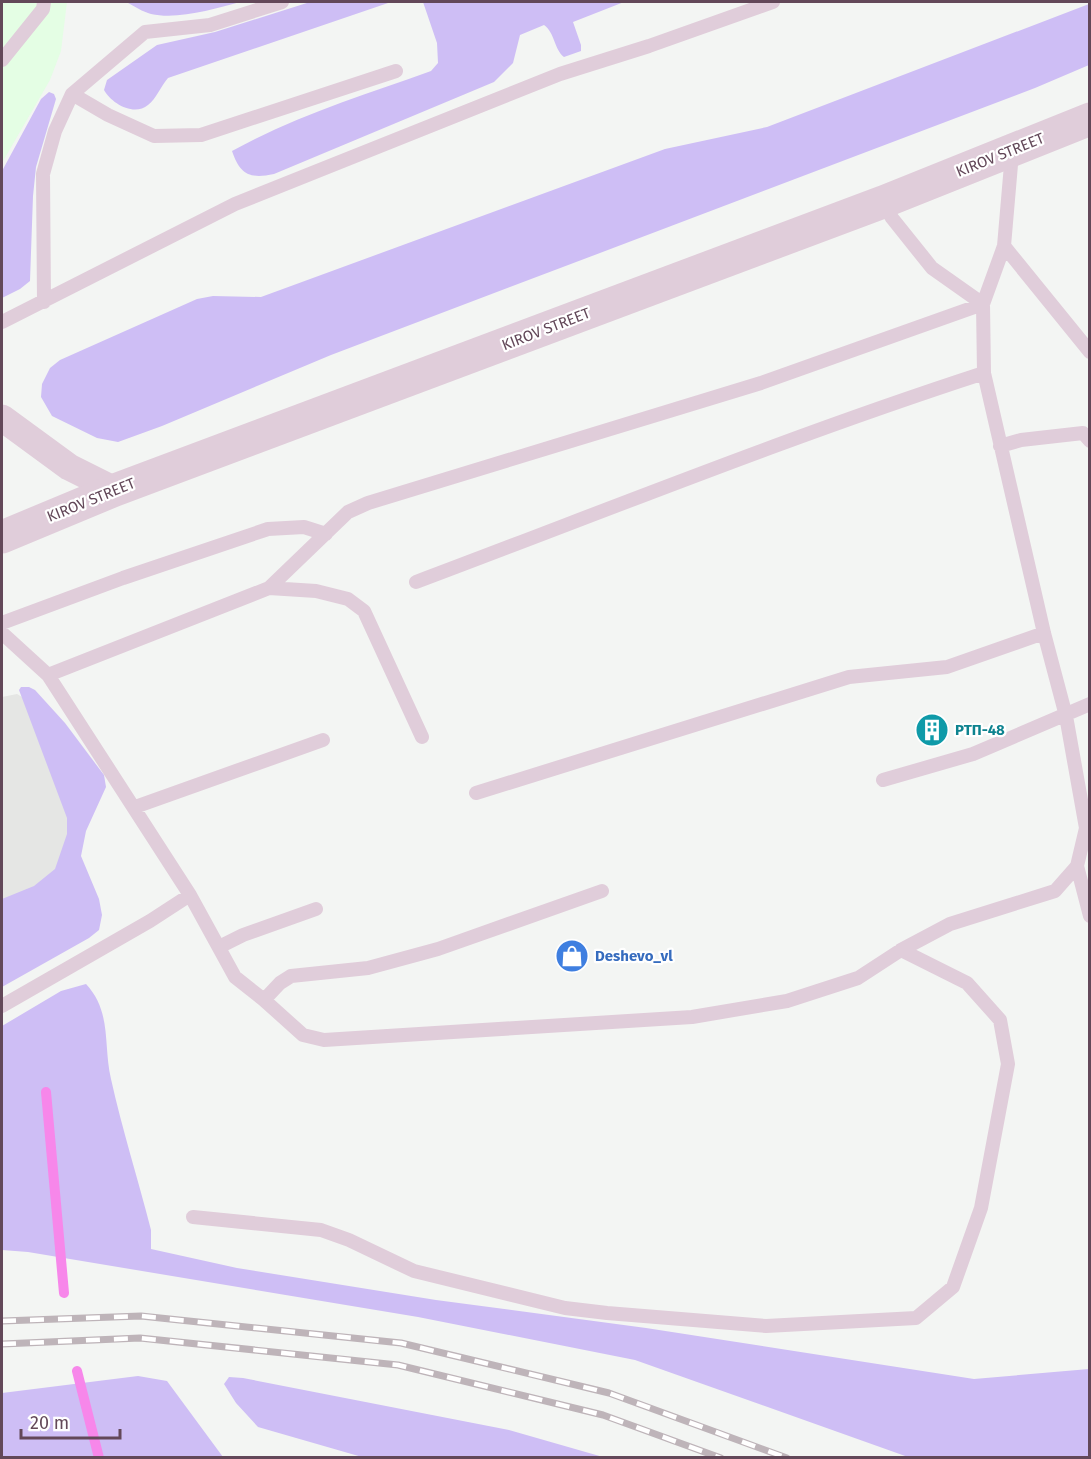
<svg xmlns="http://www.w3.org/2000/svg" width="1091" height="1459" font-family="'Fira Sans',sans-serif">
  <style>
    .education { fill: #e5e6e4 }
    .medical { fill: #e4fee4 }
    .green { fill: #cebef5 }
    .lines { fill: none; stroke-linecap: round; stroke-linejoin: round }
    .stream { stroke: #f787ea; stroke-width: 10 }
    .service { stroke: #e0cdda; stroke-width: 14 }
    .minor { stroke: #e0cdda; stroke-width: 27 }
    .tertiary { stroke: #e0cdda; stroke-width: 33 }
    .rail-casing { stroke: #beb4b9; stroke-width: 7 }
    .rail { stroke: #fff; stroke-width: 4.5; stroke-dasharray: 14; stroke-linecap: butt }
    .labels { text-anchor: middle; stroke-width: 4.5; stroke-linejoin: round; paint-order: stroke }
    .street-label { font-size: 15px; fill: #634859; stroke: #fff }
    .culture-label { font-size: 15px; font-weight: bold; fill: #0d838f; stroke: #fff; text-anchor: start }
    .shop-label { font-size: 15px; font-weight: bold; fill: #366cbe; stroke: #fff; text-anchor: start }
  </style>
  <rect width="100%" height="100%" fill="#f3f5f3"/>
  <path class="education" d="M 17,694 L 32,703 L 85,834 L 2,964 L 2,697 Z"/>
  <path class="medical" d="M 2,2 L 67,2 L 61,51 L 50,80 L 2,163 Z"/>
  <path class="green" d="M 126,2 L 240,2 C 214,9 178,20 151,14 C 143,12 134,6 126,2 Z
    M 310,2 L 391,2 L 168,78 C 161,86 156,99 148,105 C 134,117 111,103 104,90 L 107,80 L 157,45 L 215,32 Z
    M 423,2 L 624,2 L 573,22 L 581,45 L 581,51 L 564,57 C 554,49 555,33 544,25 L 520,35 L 513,63 L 494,82 L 274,174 C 250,179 240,175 232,151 C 295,116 364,95 431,71 L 438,63 L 437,43 Z
    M 1089,4 L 1089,65 L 1035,88 L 331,355 L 162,426 L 118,442 L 97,438 L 52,416 L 41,397 L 42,384 L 50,368 L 60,360 L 197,299 L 213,296 L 261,297 L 665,149 L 767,127 Z
    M 49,92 L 54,94 L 56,99 L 36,167 L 33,196 L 30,281 L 20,289 L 2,298 L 2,171 L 41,99 Z
    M 21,687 L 29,687 L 35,690 L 65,723 L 104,775 L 106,787 L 86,831 L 81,856 L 99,899 L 102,915 L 99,930 L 89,938 L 2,987 L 2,899 L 34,886 L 55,869 L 67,834 L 67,818 L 19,690 Z
    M 86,984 C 112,1012 103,1044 111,1079 C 122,1129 138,1179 151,1230 L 151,1249 L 237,1268 L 436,1300 L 646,1328 L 974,1379 L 1089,1369 L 1089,1457 L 908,1457 L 635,1360 L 418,1317 L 28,1252 L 2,1250 L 2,1026 L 61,991 Z
    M 138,1376 L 167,1381 L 223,1457 L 2,1457 L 2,1393 Z
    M 229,1377 L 243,1378 L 509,1430 L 603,1457 L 362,1457 L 258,1427 L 236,1403 L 224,1384 Z"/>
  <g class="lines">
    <path class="stream" d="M 46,1092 L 64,1293
      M 77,1371 L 99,1458"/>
    <path class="service" d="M 2,60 L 43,9 L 44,2
      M 72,94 L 108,115 L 154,136 L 201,135 L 396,71
      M 883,202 L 892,218 L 932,268 L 983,304 L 984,373 L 1044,633 L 1066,716 L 1086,828 L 1077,866 L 1090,916
      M 1004,246 L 1090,352
      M 44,302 L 43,174 L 55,131 L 72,94 L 145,32 L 210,25 L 282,2
      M 2,322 L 235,204 L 560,74 L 649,46 L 773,2
      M 1000,446 L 1021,440 L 1083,433 L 1090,441
      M 416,582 C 605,511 793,435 984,373
      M 269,588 L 316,591 L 348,599 L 364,611 L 422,737
      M 2,623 L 123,578 L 268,529 L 304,527 L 326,534
      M 2,633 L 48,675 L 190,895 L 235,977 L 264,1000 L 303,1035 L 324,1040 L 692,1017 L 787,1001 L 858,978 L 901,950 L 950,924 L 1055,891 L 1077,866
      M 48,675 L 269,588 L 348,512 L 368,503 L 761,383 L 983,304 L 1004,246 L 1012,153
      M 883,780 L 973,754 L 1090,704
      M 476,793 L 849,677 L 947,667 L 1044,633
      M 135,807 L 323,740
      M 219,947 L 243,935 L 316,909
      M 264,1000 L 280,983 L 291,976 L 368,968 L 438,949 L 602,891
      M 2,1006 L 150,921 L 190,895
      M 193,1217 L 321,1230 L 349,1240 L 414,1271 L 565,1308 L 607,1313 L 766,1326 L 916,1318 L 953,1287 L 981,1208 L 1008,1064 L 1000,1020 L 967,983 L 901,950"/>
    <path class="minor" d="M 2,418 L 69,467 L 115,490"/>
    <path class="tertiary" d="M 2,537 L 115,490 L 883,202 L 1090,119"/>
    <g class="rail-casing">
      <path id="rail" d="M 2,1321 L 141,1316 L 401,1343 L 609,1393 L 787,1458
        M 2,1344 L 140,1338 L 398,1365 L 603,1415 L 721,1458"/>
    </g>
    <use href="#rail" class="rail"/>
  </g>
  <defs>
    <g id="building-disc" transform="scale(1.725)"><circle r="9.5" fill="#0f9aa8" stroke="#fff"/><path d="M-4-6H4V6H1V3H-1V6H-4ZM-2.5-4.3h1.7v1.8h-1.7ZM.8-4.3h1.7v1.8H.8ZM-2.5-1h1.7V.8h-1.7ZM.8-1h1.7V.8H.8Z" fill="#fff"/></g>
    <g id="shop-disc" transform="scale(1.725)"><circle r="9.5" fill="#3f7fe0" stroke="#fff"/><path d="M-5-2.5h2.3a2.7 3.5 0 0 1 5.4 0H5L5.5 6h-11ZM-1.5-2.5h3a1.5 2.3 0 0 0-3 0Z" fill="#fff"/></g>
  </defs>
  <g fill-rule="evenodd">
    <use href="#building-disc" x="932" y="730"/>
    <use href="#shop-disc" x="572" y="956"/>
  </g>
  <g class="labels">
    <g class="street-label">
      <text transform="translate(1000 155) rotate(-22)" y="5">KIROV STREET</text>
      <text transform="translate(546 329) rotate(-21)" y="5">KIROV STREET</text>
      <text transform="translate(91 500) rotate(-22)" y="5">KIROV STREET</text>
    </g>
    <g class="culture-label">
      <text x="955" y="735">РТП-48</text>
    </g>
    <g class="shop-label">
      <text x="595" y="961">Deshevo_vl</text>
    </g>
  </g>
  <rect width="1091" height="1459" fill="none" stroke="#634859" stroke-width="6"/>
  <path d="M21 1429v9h99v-9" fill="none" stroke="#634859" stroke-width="3"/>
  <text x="30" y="1429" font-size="18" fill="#634859" stroke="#ffffff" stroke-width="4.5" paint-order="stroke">20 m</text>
</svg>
